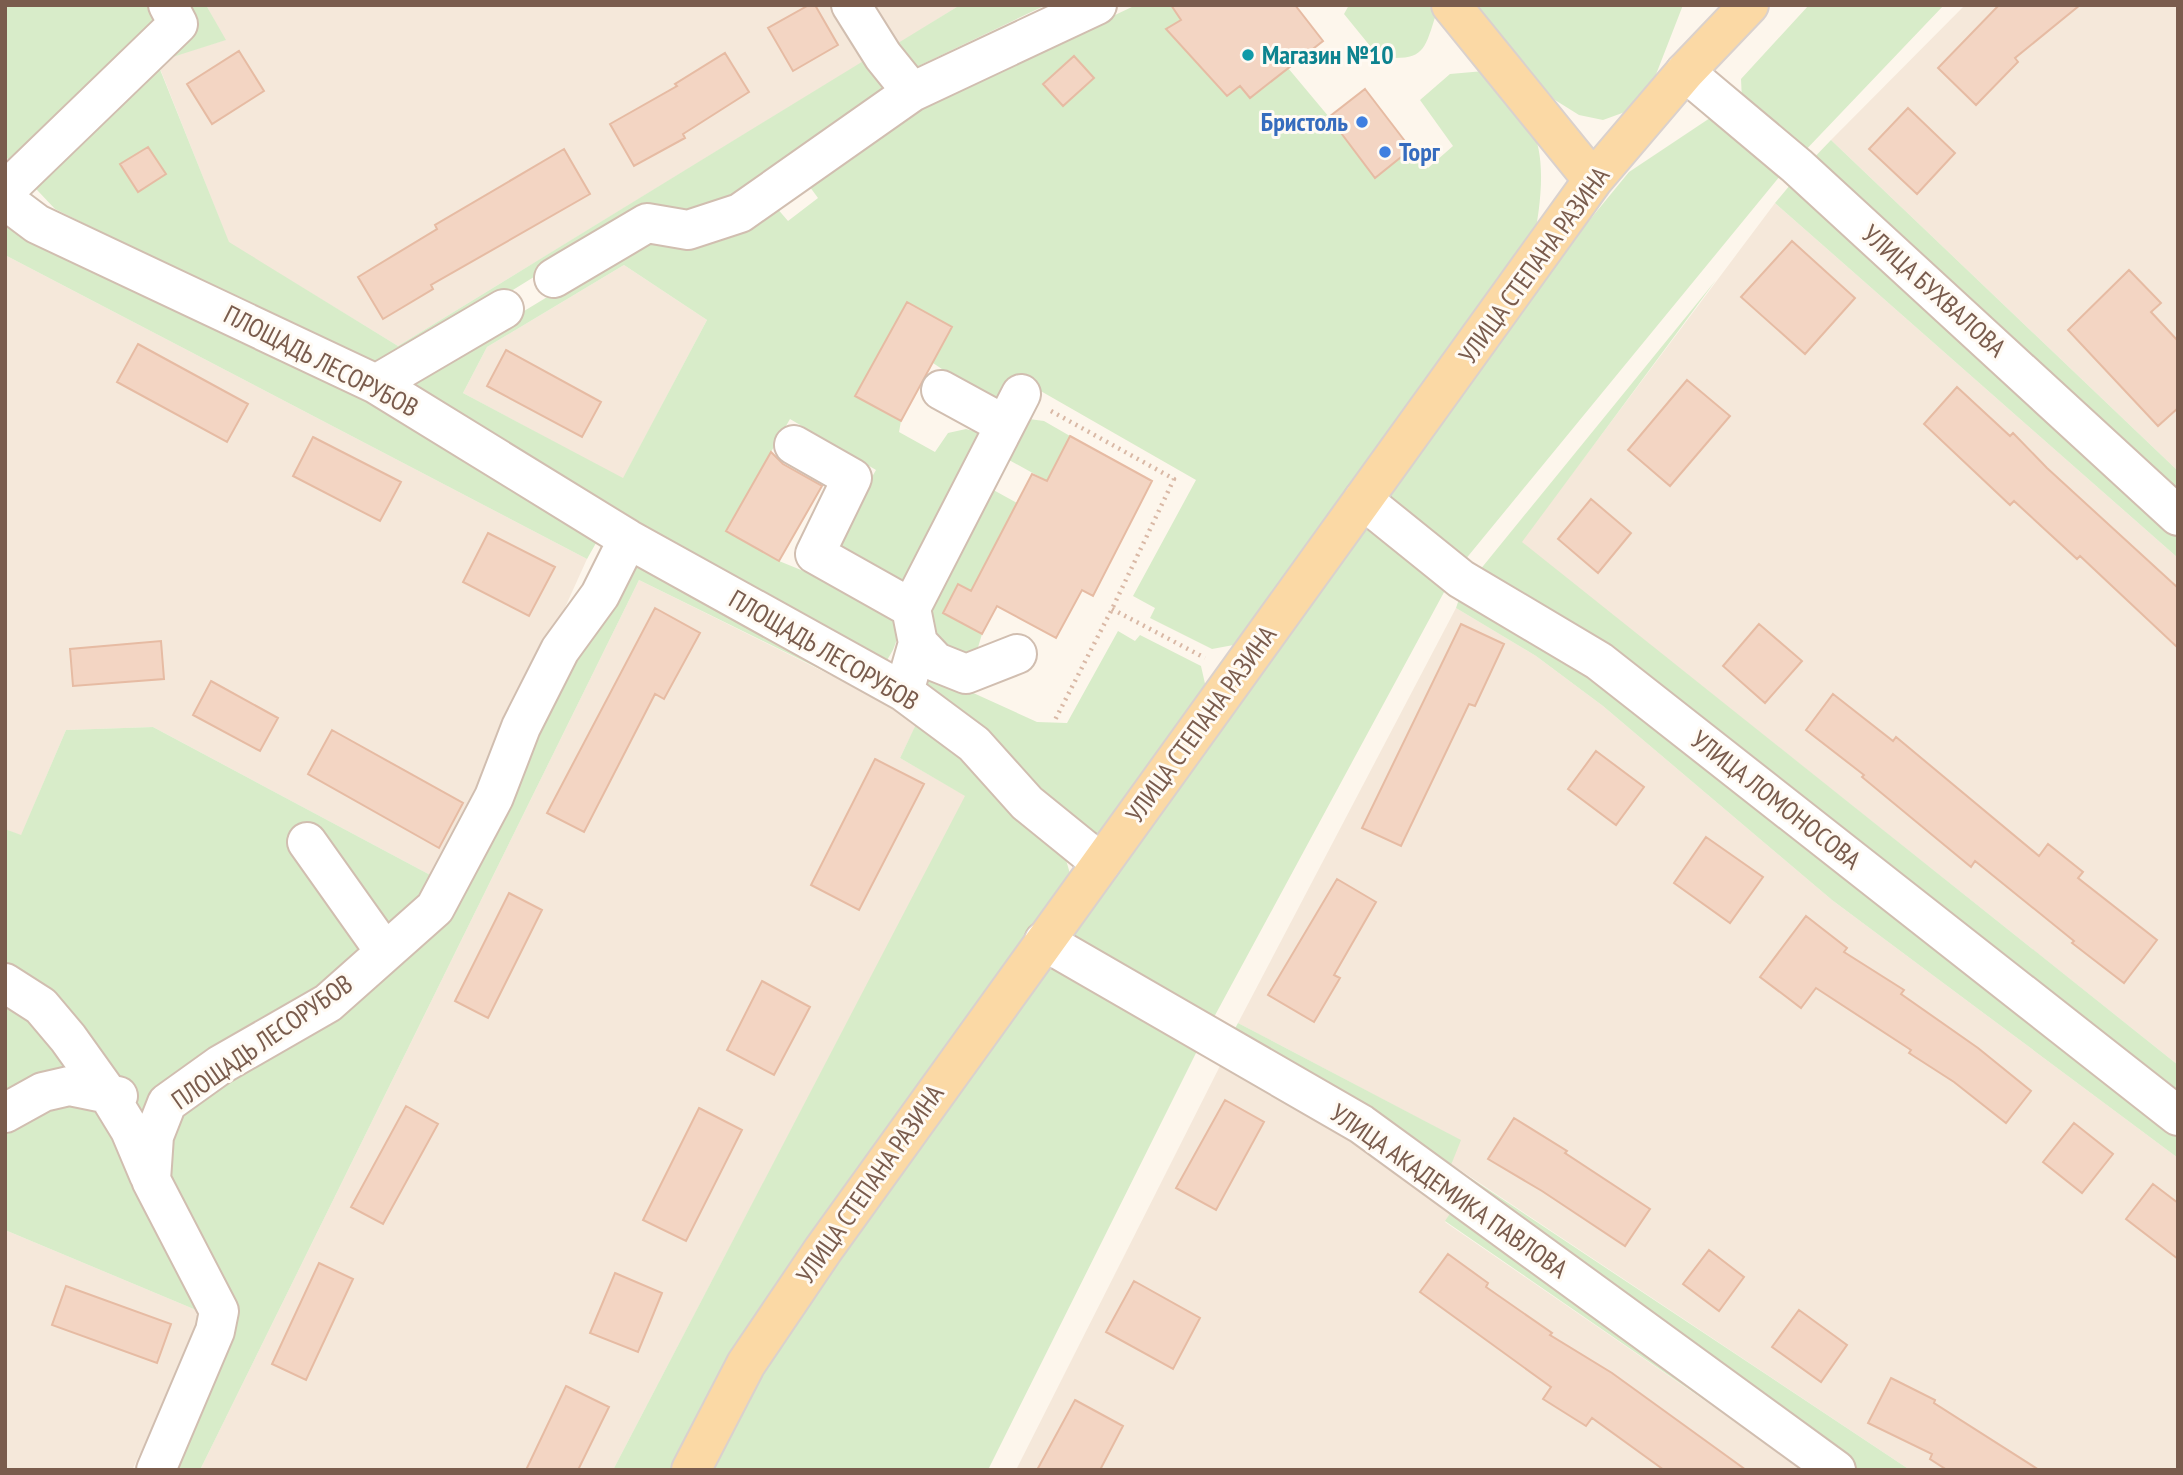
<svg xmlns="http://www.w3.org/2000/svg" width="2183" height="1475" font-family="'PT Sans Narrow',sans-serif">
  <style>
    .residential { fill: #f5e8da }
    .green { fill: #d8ecc9; fill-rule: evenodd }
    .building { fill: #f3d5c3; stroke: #e6bba3; stroke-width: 2 }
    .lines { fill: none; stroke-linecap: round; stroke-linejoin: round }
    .minor-casing { stroke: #d1beb0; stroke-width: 42 }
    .major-casing { stroke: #dad1cd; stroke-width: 42 }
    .path { stroke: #d9b8a5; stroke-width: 4.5; stroke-dasharray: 2 5; stroke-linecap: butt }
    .minor { stroke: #fff; stroke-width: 38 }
    .major { stroke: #fbd9a5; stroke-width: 38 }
    .culture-dot { fill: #0f9aa8; stroke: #fffaf3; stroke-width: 2.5 }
    .shop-dot { fill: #3f7fe0; stroke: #fffaf3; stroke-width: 2.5 }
    .labels { text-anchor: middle; stroke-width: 6; stroke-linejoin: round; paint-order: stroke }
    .culture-label { font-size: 26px; font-weight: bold; fill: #0d838f; stroke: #fffaf3; text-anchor: start }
    .shop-label { font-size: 26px; font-weight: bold; fill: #366cbe; stroke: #fffaf3; text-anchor: end }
    .street-label { font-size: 26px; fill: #7a5c4d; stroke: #fffaf3 }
  </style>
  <rect width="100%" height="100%" fill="#fdf6ec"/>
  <path class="residential" d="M 206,5 L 833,5 L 866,60 L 398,346 L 229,243 L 157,61 L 225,40 Z
    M 865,5 L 960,5 L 890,49 Z
    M 1965,5 L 2178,5 L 2178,471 L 1831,140 Z
    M 1775,203 L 2178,558 L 2178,1065 L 1521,542 Z
    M 5,255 L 587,559 L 494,764 L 434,877 L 153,727 L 66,730 L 21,836 L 5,829 Z
    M 624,265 L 707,320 L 623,479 L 463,393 L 487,347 Z
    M 639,580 L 919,719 L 900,758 L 966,796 L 613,1470 L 200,1470 Z
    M 1456,608 L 1536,656 L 1603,706 L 1832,900 L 2178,1158 L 2178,1470 L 1910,1470 L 1451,1164 L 1460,1140 L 1238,1023 Z
    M 1223,1060 L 1336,1128 L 1451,1213 L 1445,1222 L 1806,1470 L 1016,1470 Z
    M 5,1230 L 208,1315 L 132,1470 L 5,1470 Z"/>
  <path class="green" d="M 5,5 L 206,5 L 226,40 L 157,62 L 229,242 L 398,346 L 865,60 L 895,87 L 732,205 L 687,219 L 637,213 L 381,372 L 55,209 L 5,156 Z
    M 960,5 L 1046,5 L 910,70 L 890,48 Z
    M 1136,5 L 1176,5 L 1173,8 L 1181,20 L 1167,29 L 1227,96 L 1240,86 L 1250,97 L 1288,68 L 1329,117 L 1375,177 L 1411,149 L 1428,168 L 1453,146 L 1420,100 L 1450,74 L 1484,71 C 1499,89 1518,106 1530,126 C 1548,155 1540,208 1534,239 L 1239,644 L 1212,649 L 1150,618 L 1155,608 L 1133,596 L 1196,480 L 1018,378 L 1000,408 L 933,363 L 952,327 L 907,302 L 856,396 L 901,421 L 899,432 L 935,452 L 948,433 L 966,429 L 980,433 L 902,590 L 830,549 L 876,470 L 790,419 L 726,530 L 779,561 L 806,572 L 819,569 L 892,612 L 902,626 L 893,650 L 883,667 L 634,527 L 405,383 L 648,236 L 776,207 L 788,221 L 818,198 L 807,183 L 926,105 ZM 624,265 L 707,320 L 623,478 L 463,393 L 487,347 Z
    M 1349,5 L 1428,5 L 1436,14 C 1424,53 1423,61 1379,57 L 1344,14 Z
    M 1471,5 L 1683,5 L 1655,77 L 1625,112 L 1603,120 L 1579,115 L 1555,100 Z
    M 1809,5 L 1944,5 L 1800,156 L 1742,100 L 1741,79 Z
    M 1710,118 L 1785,170 L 1460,566 L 1385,495 L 1551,267 L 1629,172 Z
    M 1831,140 L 2178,471 L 2178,500 L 1809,163 Z
    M 1795,179 L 2178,532 L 2178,558 L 1775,203 Z
    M 5,221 L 368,396 L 600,536 L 587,559 L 5,255 Z
    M 1716,280 L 1522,542 L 2178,1065 L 2178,1105 L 1475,576 Z
    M 1029,419 L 1044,421 L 1070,436 L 1047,481 L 1000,455 Z
    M 988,487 L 1017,503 L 971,591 L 958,584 L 943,612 L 982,634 L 976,654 L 959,659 L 938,647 L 927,601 Z
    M 1378,526 L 1449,583 L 1213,1019 L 1081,946 L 1070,933 L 1360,529 Z
    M 635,560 L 923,716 L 1064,853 L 1071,877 L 673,1470 L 613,1470 L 965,796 L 900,758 L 919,718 L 639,580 L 200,1470 L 171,1470 L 230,1332 L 166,1178 L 176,1114 L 445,915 L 532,730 Z
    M 1461,593 L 1596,669 L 2178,1125 L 2178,1158 L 1832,900 L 1603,706 L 1536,656 L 1456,608 Z
    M 1118,631 L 1135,641 L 1140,635 L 1201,666 L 1206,688 L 1100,834 L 1085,832 L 918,688 L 927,672 L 1037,722 L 1067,723 Z
    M 153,727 L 434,877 L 419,898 L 321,996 L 143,1125 L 208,1315 L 5,1230 L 5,829 L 21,835 L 66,730 Z
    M 1049,966 L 1200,1045 L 988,1470 L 708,1470 L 760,1368 Z
    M 1238,1023 L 1461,1140 L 1451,1165 L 1910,1470 L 1851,1470 L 1232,1034 Z
    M 1336,1128 L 1358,1129 L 1806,1470 L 1445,1221 L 1451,1212 Z"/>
  <path class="building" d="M 809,5 L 815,5 L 838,45 L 793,71 L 768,28 Z
    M 1171,5 L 1295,5 L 1323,41 L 1250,98 L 1240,86 L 1227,96 L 1166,29 L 1181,20 Z
    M 1999,5 L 2080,5 L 2015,58 L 2018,62 L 1976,105 L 1938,68 Z
    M 239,51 L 264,91 L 212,124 L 187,84 Z
    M 725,53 L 749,92 L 683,134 L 685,138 L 634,166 L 610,124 L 677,86 L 675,84 Z
    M 1074,56 L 1094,78 L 1063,106 L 1043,84 Z
    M 1365,89 L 1411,149 L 1375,178 L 1329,117 Z
    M 1908,108 L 1955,153 L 1917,194 L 1869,149 Z
    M 148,147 L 166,174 L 138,192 L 120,164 Z
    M 564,149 L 590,194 L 431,285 L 433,289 L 383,319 L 358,277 L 437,229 L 435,225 Z
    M 1792,241 L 1855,298 L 1805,354 L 1741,297 Z
    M 2129,270 L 2161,303 L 2151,312 L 2178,341 L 2178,408 L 2158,426 L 2068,330 Z
    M 907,302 L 952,327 L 901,421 L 855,396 Z
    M 138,344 L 248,404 L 227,442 L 117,382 Z
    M 506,350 L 601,402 L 582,437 L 487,386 Z
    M 1687,380 L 1730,416 L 1670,486 L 1628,450 Z
    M 1957,387 L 2010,436 L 2013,433 L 2047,468 L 2178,588 L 2178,648 L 2080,556 L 2077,559 L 2014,501 L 2010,505 L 1924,424 Z
    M 1070,436 L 1152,481 L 1093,596 L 1082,590 L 1056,638 L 997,606 L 982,634 L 943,613 L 958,584 L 971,591 L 1032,474 L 1047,481 Z
    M 313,437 L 401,482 L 380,521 L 293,476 Z
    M 771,452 L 783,464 L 822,486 L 779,561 L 726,531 Z
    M 1591,499 L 1631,533 L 1598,573 L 1558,539 Z
    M 488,533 L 555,567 L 529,616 L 463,582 Z
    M 655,608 L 700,633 L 664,699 L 655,694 L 584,832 L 547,813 Z
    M 1461,624 L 1504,644 L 1475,706 L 1469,704 L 1401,846 L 1362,828 Z
    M 1759,624 L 1802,661 L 1765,703 L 1723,666 Z
    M 161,641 L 164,679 L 73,686 L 70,649 Z
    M 211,681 L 278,718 L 260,751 L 193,715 Z
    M 1833,694 L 1893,741 L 1896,737 L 2039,856 L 2048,844 L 2083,872 L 2078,878 L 2157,940 L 2124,983 L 2072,943 L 2074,941 L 1975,861 L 1971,867 L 1862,777 L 1864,775 L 1806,730 Z
    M 332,730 L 463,803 L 439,848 L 308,774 Z
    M 1596,751 L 1644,787 L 1616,825 L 1568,789 Z
    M 875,759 L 924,784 L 859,910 L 811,885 Z
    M 1706,837 L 1763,877 L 1730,923 L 1674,883 Z
    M 1337,879 L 1376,902 L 1334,975 L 1340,978 L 1314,1022 L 1268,995 Z
    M 509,893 L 542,910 L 488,1018 L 455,1001 Z
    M 1806,916 L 1847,948 L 1844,952 L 1904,990 L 1901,994 L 1978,1048 L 2031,1091 L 2006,1123 L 1954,1082 L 1909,1053 L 1911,1050 L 1816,988 L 1801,1008 L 1760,977 Z
    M 762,981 L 810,1007 L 774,1075 L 727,1050 Z
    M 1225,1100 L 1264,1122 L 1216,1210 L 1176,1188 Z
    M 406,1106 L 438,1124 L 383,1224 L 351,1207 Z
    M 699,1108 L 742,1130 L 686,1241 L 643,1220 Z
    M 1514,1118 L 1567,1151 L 1565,1153 L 1650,1209 L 1625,1246 L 1542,1191 L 1488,1159 Z
    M 2074,1123 L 2113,1154 L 2082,1193 L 2043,1162 Z
    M 2153,1184 L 2178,1203 L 2178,1259 L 2126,1219 Z
    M 1709,1250 L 1744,1277 L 1719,1311 L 1683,1284 Z
    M 1448,1254 L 1488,1283 L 1486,1287 L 1552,1333 L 1550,1335 L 1612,1373 L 1746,1470 L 1664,1470 L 1592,1418 L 1586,1426 L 1543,1399 L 1551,1387 L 1420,1292 Z
    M 319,1263 L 353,1279 L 306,1380 L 272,1364 Z
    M 615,1273 L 662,1293 L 638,1352 L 590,1333 Z
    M 1134,1281 L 1200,1318 L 1173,1369 L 1106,1332 Z
    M 66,1286 L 171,1324 L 157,1363 L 52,1325 Z
    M 1799,1310 L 1847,1345 L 1821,1382 L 1772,1347 Z
    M 1891,1378 L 1935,1400 L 1934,1403 L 2039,1470 L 1947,1470 L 1930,1459 L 1932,1454 L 1868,1423 Z
    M 566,1386 L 609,1407 L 578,1470 L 526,1470 Z
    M 1075,1400 L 1123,1426 L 1100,1470 L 1037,1470 Z"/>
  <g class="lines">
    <g class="minor-casing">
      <path id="minor" d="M 851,5 L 883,56 L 912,92
        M 1685,72 L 1797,166 L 2178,516
        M 5,191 L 178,24 L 168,5
        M 5,200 L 37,224 L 376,384 L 628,539 L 904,692 L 974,744 L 1027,803 L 1101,863
        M 554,278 L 647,223 L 688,230 L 740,213 L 912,92 L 1097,5
        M 376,384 L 504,309
        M 941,390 L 1005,425
        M 794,445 L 852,478 L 815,554 L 911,608
        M 1363,500 L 1461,579 L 1599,661 L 2178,1116
        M 918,643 L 936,662 L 966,674 L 1017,654
        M 904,692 L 918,643 L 911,608 L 1021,394
        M 307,842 L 385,952
        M 1044,941 L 1361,1124 L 1836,1470
        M 5,983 L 41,1006 L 68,1038 L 108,1094 L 130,1130 L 149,1175
        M 5,1113 L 43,1092 L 69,1086 L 118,1096
        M 156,1470 L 215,1331 L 219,1311 L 151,1180 L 154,1136 L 167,1103 L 220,1065 L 328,1003 L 435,908 L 494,797 L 521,727 L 560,650 L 600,595 L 628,539"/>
    </g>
    <g class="major-casing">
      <path id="major" d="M 1451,5 L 1593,180
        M 691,1470 L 746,1364 L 823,1250 L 1593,180 L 1685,72 L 1749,5"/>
    </g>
    <path class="path" d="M 1051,411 L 1174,479 L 1112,609 L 1055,720
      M 1112,609 L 1205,658"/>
    <use href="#minor" class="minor"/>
    <use href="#major" class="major"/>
  </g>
  <circle class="culture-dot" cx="1248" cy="55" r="7"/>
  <g class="shop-dot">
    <circle cx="1362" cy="122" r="7"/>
    <circle cx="1385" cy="152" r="7"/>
  </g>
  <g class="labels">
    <g class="culture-label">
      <text x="1262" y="64">Магазин №10</text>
    </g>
    <g class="shop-label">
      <text x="1348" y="131">Бристоль</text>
      <text x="1399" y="161" text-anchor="start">Торг</text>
    </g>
    <g class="street-label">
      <text transform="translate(1534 265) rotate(-54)" y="9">УЛИЦА СТЕПАНА РАЗИНА</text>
      <text transform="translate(1934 291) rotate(42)" y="9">УЛИЦА БУХВАЛОВА</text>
      <text transform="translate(321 361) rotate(27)" y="9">ПЛОЩАДЬ ЛЕСОРУБОВ</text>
      <text transform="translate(824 650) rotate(30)" y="9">ПЛОЩАДЬ ЛЕСОРУБОВ</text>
      <text transform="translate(1201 724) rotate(-54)" y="9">УЛИЦА СТЕПАНА РАЗИНА</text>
      <text transform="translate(1776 800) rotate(38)" y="9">УЛИЦА ЛОМОНОСОВА</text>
      <text transform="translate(262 1042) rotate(-35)" y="9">ПЛОЩАДЬ ЛЕСОРУБОВ</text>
      <text transform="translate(870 1184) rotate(-55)" y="9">УЛИЦА СТЕПАНА РАЗИНА</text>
      <text transform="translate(1449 1191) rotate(35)" y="9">УЛИЦА АКАДЕМИКА ПАВЛОВА</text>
    </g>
  </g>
  <rect width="2183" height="1475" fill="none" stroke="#7a5c4d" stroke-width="14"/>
</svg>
